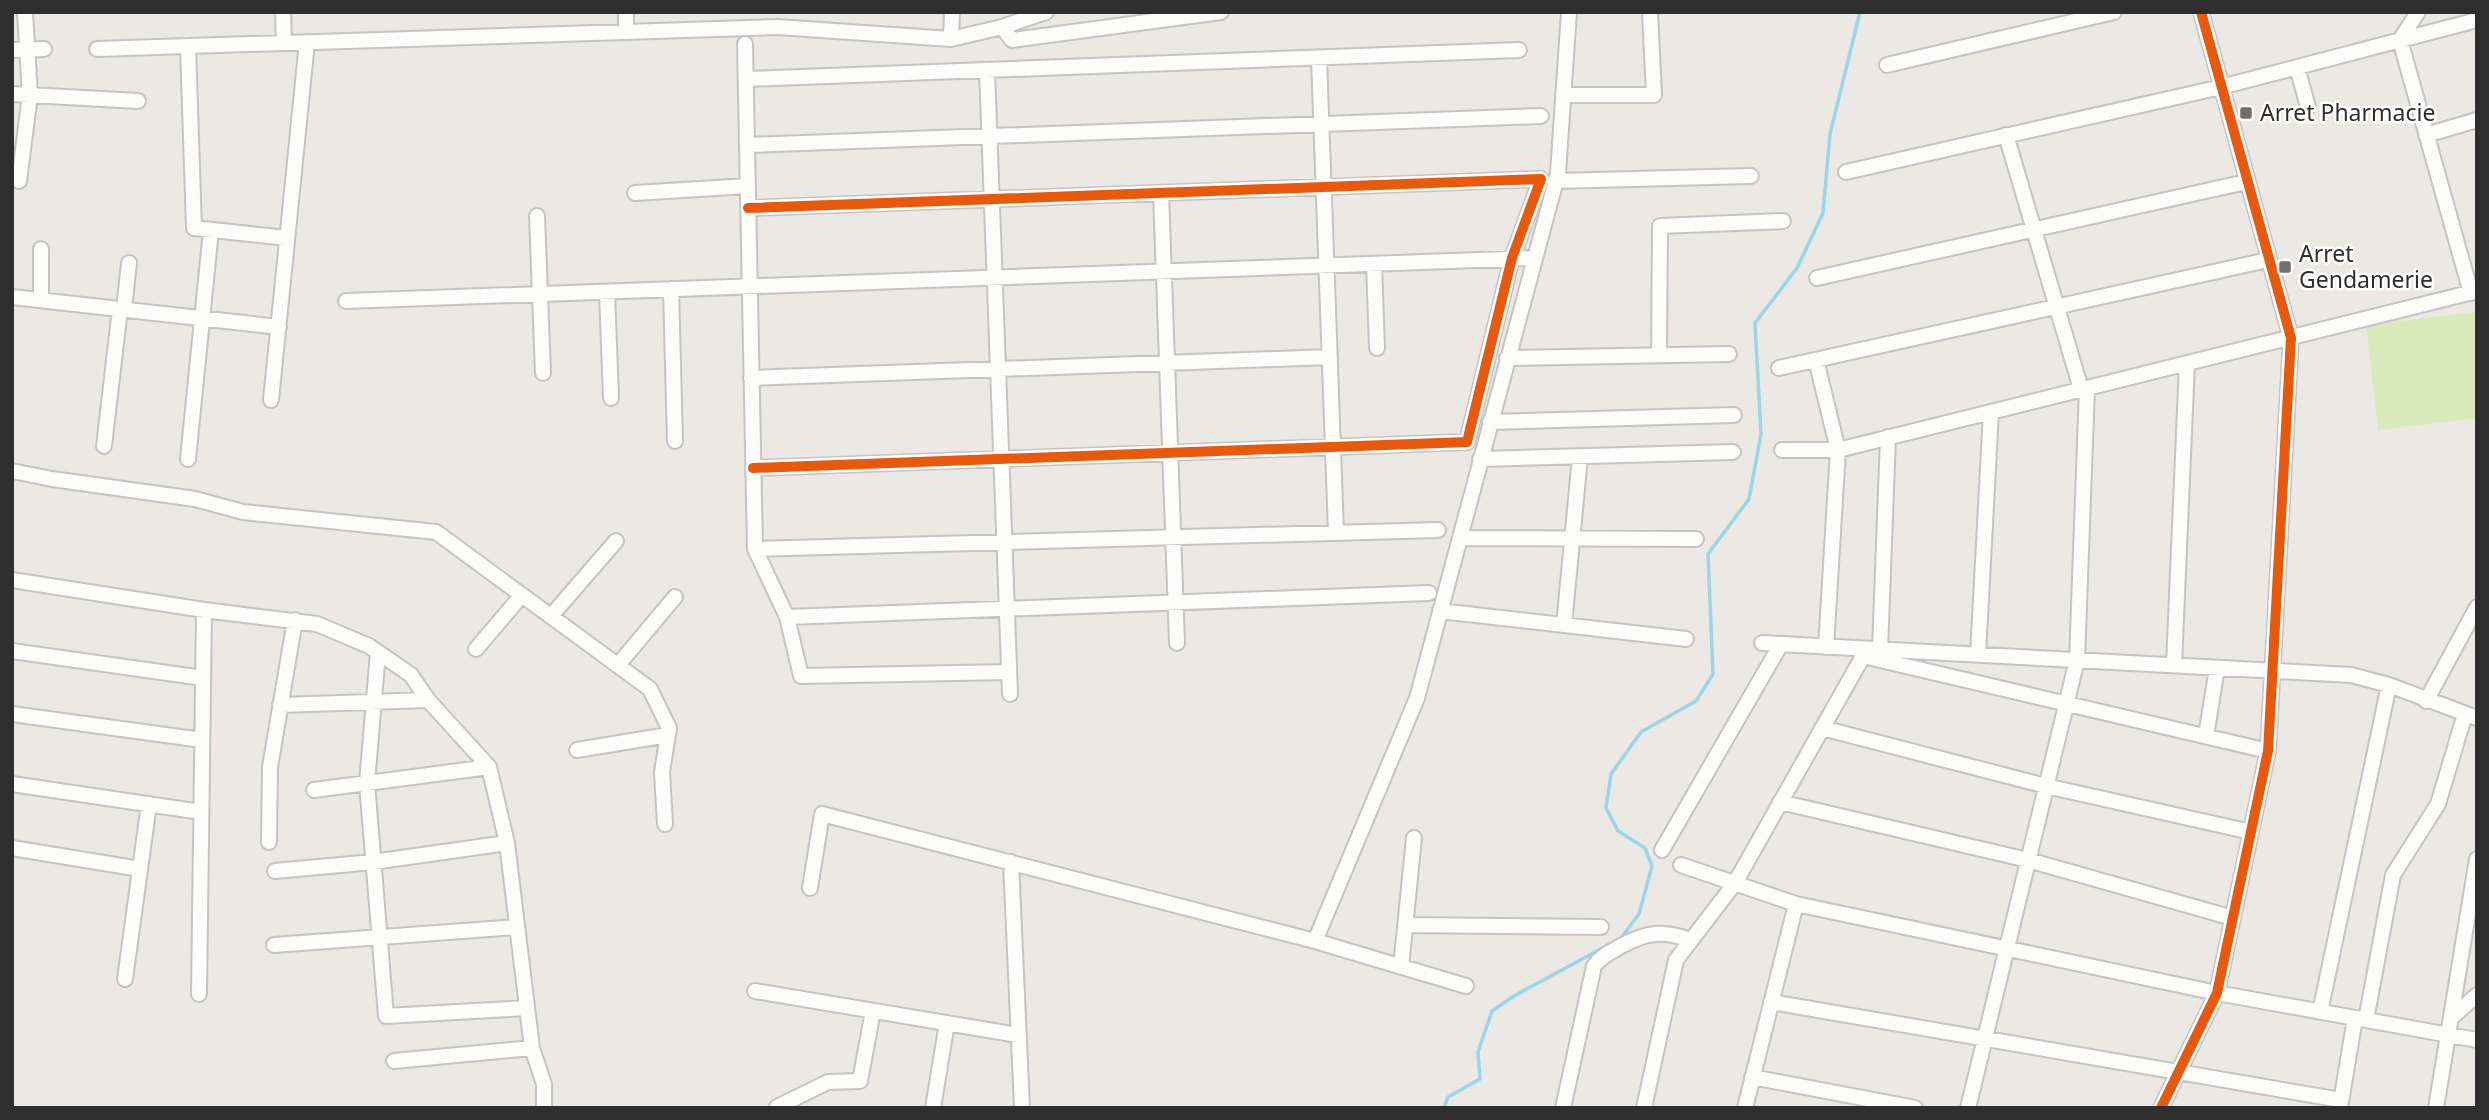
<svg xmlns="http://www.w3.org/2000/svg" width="2489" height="1120" font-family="'Noto Sans',sans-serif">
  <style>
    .pitch { fill: #d9eabb }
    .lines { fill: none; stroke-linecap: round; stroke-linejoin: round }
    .stream { stroke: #99d6ec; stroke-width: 3.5 }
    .minor-casing { stroke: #c5c4c5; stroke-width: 18 }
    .minor { stroke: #fcfcfb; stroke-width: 14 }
    .cycleway-casing { stroke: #fff; stroke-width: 15 }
    .cycleway { stroke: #e8590c; stroke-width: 10 }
    .poi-dot { fill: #706f6e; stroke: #fff; stroke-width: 2.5 }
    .labels { text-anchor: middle; stroke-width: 5; stroke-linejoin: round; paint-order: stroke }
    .poi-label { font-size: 23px; fill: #2e2e2e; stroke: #fff; text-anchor: start }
  </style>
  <rect width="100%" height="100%" fill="#ece8e4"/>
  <path class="pitch" d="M 2477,312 L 2477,418 L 2378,430 L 2366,325 Z"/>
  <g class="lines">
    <path class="stream" d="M 1444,1108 L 1448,1097 L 1480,1079 L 1478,1052 L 1492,1011 L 1514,996 L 1621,938 L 1639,914 L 1652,866 L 1645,848 L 1618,831 L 1606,808 L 1611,774 L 1641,732 L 1696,701 L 1713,674 L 1708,554 L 1749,499 L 1761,434 L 1755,323 L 1797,268 L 1823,213 L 1830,134 L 1860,12"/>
    <g class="minor-casing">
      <path id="minor" d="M 283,12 L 284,43
        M 626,12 L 626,32
        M 2418,12 L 2400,40 L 2471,293
        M 1002,27 L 1012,40 L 1221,12
        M 951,39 L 952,12
        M 745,44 L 755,549 L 787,617 L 801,676 L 1009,672
        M 188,46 L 194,228 L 287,238
        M 97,49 L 777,27 L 951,39 L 1002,27 L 1046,12
        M 12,50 L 44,49
        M 1319,58 L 1336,533
        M 1887,65 L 2114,12
        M 2297,67 L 2308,107
        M 987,70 L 1010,694
        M 746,79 L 1519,50
        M 12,94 L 138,101
        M 1563,95 L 1654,95 L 1650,12
        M 2006,135 L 2081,389
        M 2426,135 L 2477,120
        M 747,145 L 1541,116
        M 1846,172 L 2221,87 L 2477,20
        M 19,181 L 30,95 L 25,12
        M 1555,181 L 1751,176
        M 635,193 L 748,186
        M 1161,193 L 1177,643
        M 748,208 L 1541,179 L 1512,258 L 1467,442 L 753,468
        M 537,216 L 543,373
        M 1374,264 L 1377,348
        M 1817,278 L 2246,182
        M 671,289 L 675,441
        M 607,292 L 611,398
        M 12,297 L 279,327
        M 41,300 L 41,249
        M 346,301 L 1534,258
        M 124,309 L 129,263
        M 1659,355 L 1660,226 L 1783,221
        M 1507,358 L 1729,354
        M 1816,360 L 1838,450 L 1826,647
        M 1779,368 L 2268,260
        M 751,378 L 1330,357
        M 271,400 L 307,42
        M 1490,422 L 1734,415
        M 104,446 L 120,309
        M 1782,450 L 1838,450 L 2477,291
        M 188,459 L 211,230
        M 1480,459 L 1733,452
        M 12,471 L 52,479 L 195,499 L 243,512 L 436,532 L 650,689 L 669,728 L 662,772 L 665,824
        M 1460,538 L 1696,539
        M 755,549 L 1438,530
        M 12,580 L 204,610 L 317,624 L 369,646 L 411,675 L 428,700 L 489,767 L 507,843 L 532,1048 L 544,1084 L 544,1108
        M 1440,611 L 1686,639
        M 551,616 L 616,541
        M 787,617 L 1429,593
        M 1564,625 L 1580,457
        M 1762,643 L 2351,675 L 2389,685 L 2477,718
        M 476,649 L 522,595
        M 1880,650 L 1888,437
        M 12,651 L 203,678
        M 378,652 L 367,783 L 386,1016 L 527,1008
        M 1978,655 L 1991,412
        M 1863,656 L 2268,751
        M 618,665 L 675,597
        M 2174,665 L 2187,363
        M 2426,701 L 2477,607
        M 280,705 L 428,700
        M 12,714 L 202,740
        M 1822,728 L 2046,786 L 2251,832
        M 2206,736 L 2217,668
        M 577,750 L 668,735
        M 12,784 L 201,812
        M 314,790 L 489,767
        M 1780,802 L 2028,860 L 2233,918
        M 269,842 L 270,767 L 295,620
        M 12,848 L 140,869
        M 1662,850 L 1781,644
        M 1011,862 L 1022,1108
        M 1681,865 L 1796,904 L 2217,993 L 2477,1040
        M 275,871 L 373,862 L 507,843
        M 810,888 L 822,814 L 1315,941 L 1466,986
        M 1405,925 L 1601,927
        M 1315,941 L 1417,698 L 1558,173 L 1569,12
        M 274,945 L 517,927
        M 1401,967 L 1414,838
        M 125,979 L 149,804
        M 755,991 L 1018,1035
        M 199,994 L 204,610
        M 1771,1002 L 2341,1100
        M 2320,1012 L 2389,685
        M 2451,1018 L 2477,995
        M 2366,1020 L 2393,875 L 2438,804 L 2465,714
        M 394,1061 L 532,1048
        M 1752,1077 L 1915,1108
        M 777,1107 L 828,1082 L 860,1081 L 873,1011
        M 933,1108 L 947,1023
        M 1563,1108 L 1594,966 C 1601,956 1611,952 1621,946 C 1647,932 1662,930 1691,940
        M 1644,1108 L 1676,960 L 1735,883 L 1867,649
        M 1745,1108 L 1796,904
        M 1968,1108 L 2077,660 L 2087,388
        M 2161,1108 L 2217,993 L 2268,751 L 2291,338 L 2201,12
        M 2340,1108 L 2355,1018
        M 2436,1108 L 2477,859"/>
    </g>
    <use href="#minor" class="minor"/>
    <g class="cycleway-casing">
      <path id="cycleway" d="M 748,208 L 1541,179 L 1512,258 L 1467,442 L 753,468
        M 2161,1108 L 2217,993 L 2268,751 L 2291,338 L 2201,12"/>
    </g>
    <use href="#cycleway" class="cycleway"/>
  </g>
  <g class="poi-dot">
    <rect x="2239" y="106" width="14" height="14" rx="3.5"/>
    <rect x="2278" y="260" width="14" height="14" rx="3.5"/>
  </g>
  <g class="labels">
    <g class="poi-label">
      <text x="2260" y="121">Arret Pharmacie</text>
      <text x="2299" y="262">Arret<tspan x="2299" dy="26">Gendamerie</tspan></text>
    </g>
  </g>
  <rect width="2489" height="1120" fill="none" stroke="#2e2e2e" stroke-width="28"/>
</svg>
